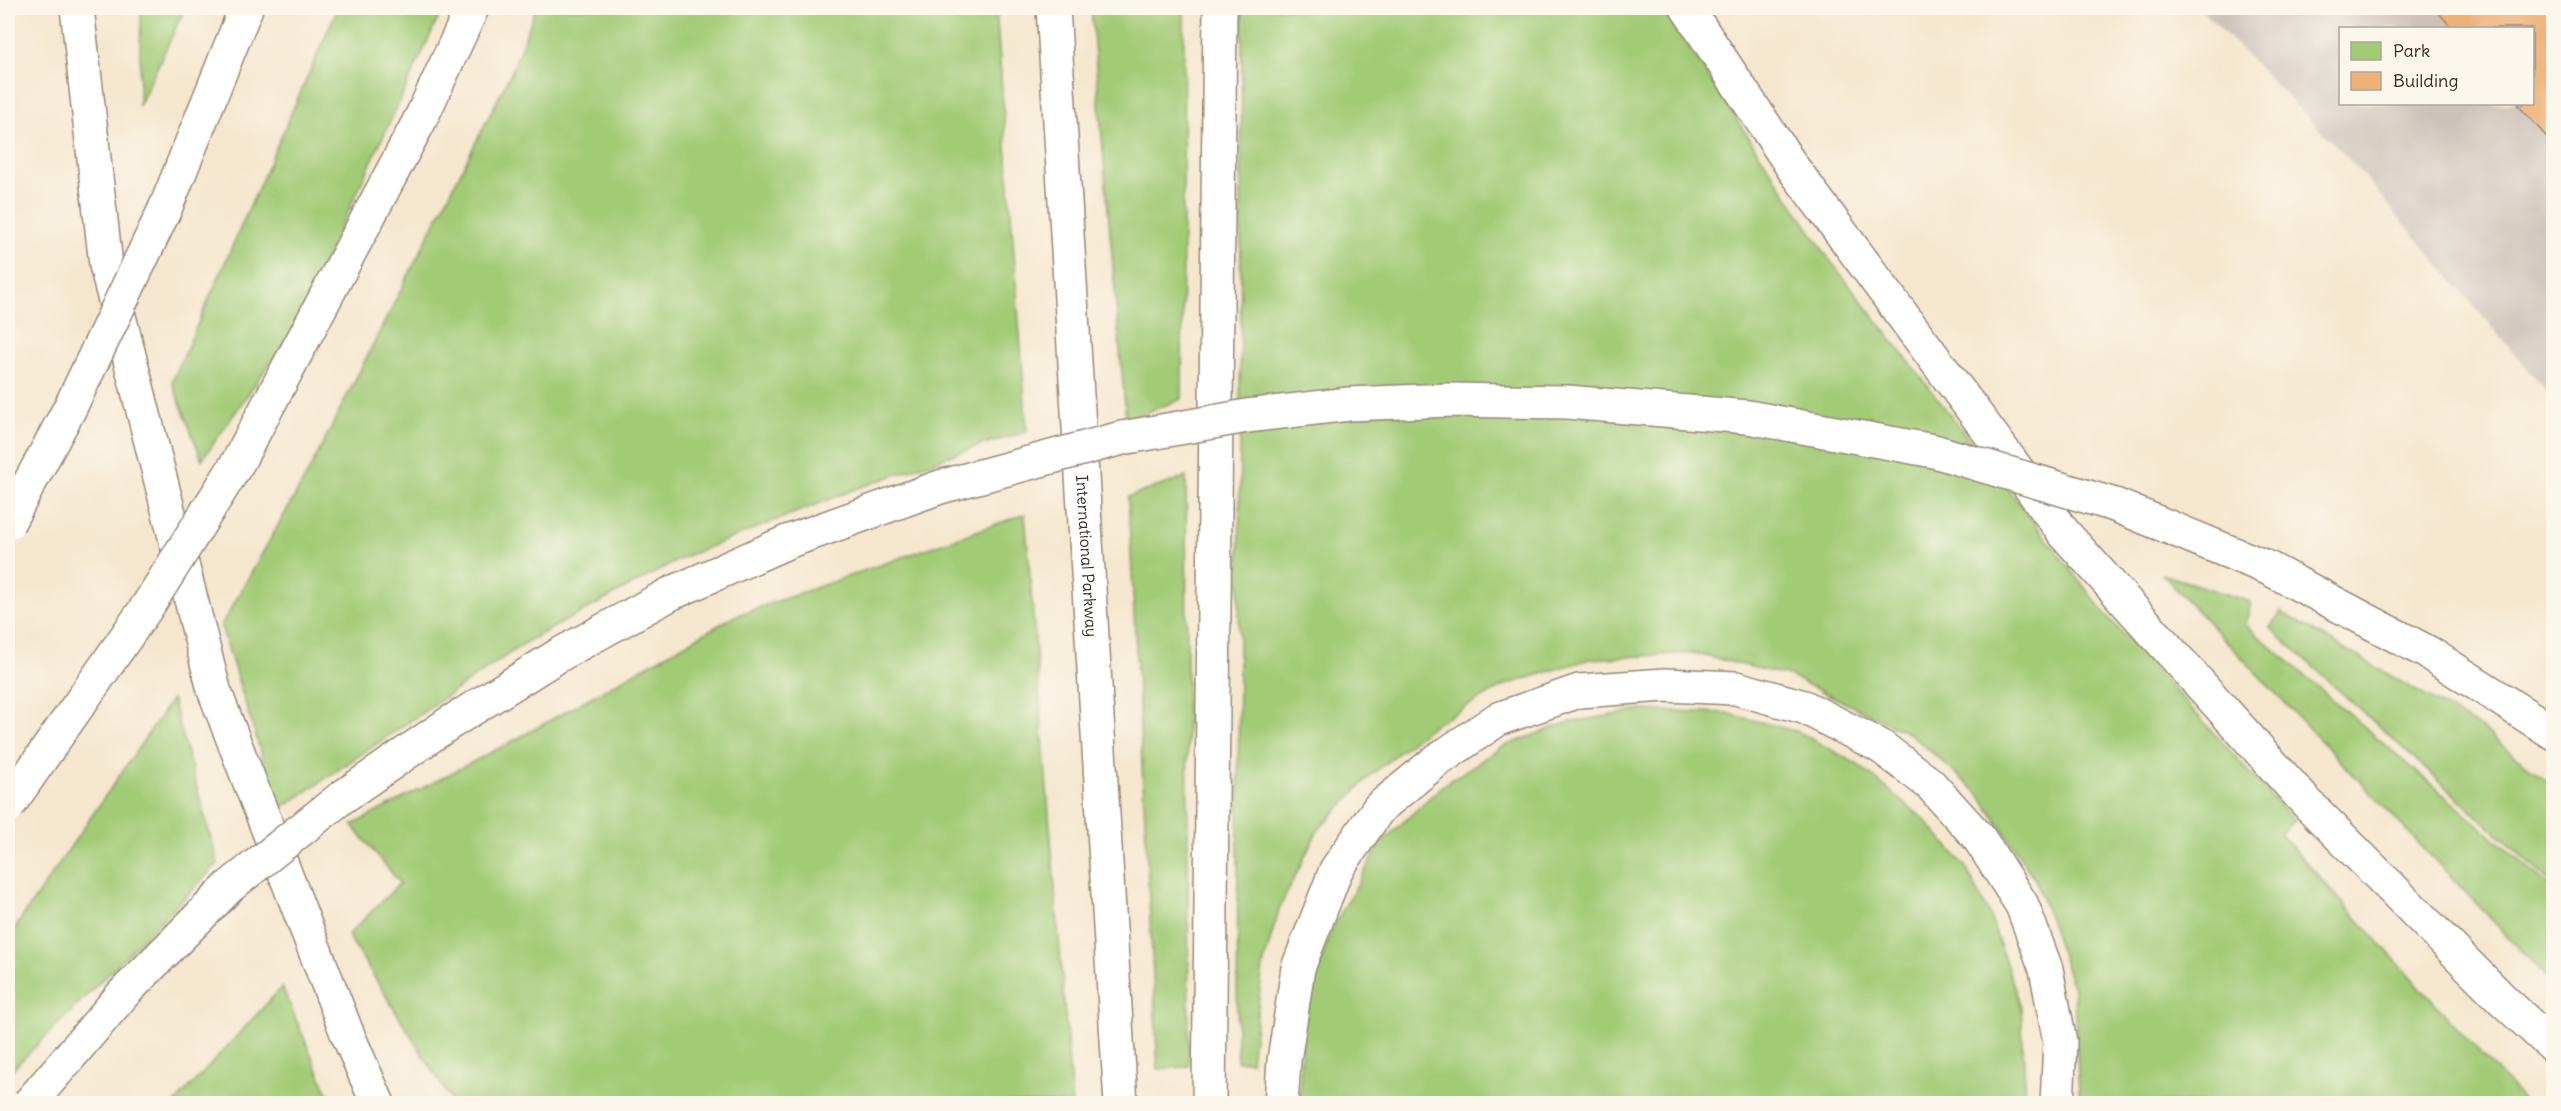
<svg xmlns="http://www.w3.org/2000/svg" width="2561" height="1111" font-family="Delius,sans-serif">
  <style>
    .industrial { fill: #cdc2b9; fill-rule: evenodd }
    .green { fill: #a2cb76; stroke: #6e7a4a; stroke-width: 1.5 }
    .building { fill: #efb37a }
    .lines { fill: none; stroke-linecap: round; stroke-linejoin: round }
    .motorway-casing { stroke: #988876; stroke-width: 36 }
    .motorway { stroke: #fff; stroke-width: 33 }
    .motorway-bridge-casing { stroke: #988876; stroke-width: 36; stroke-linecap: butt }
    .motorway-bridge { stroke: #fff; stroke-width: 33 }
    .labels { text-anchor: middle; stroke-width: 4.5; stroke-linejoin: round; paint-order: stroke }
    .street-label { font-size: 16px; fill: #3b2a1e; stroke: #fbf7ec }
  </style>
  <rect width="100%" height="100%" fill="#fbf7ec"/>
  <filter id="ink" filterUnits="userSpaceOnUse"><feTurbulence type="fractalNoise" baseFrequency=".0167" numOctaves="2"/><feDisplacementMap in="SourceGraphic" scale="12" xChannelSelector="R" yChannelSelector="G"/><feConvolveMatrix kernelMatrix="1 2 1 2 8 2 1 2 1" color-interpolation-filters="sRGB"/></filter>
  <filter id="wash" filterUnits="userSpaceOnUse"><feTurbulence type="fractalNoise" baseFrequency=".008" numOctaves="4" result="noise"/><feDisplacementMap in="SourceGraphic" scale="24" xChannelSelector="R" yChannelSelector="G"/><feGaussianBlur stdDeviation="1.35" result="paint"/><feColorMatrix in="noise" values="0 0 0 0 0 0 0 0 0 0 0 0 0 0 0 0 0 1.4 0 .05"/><feComposite in="paint" operator="in"/></filter>
  <g filter="url(#wash)">
    <rect width="100%" height="100%" fill="#f5e7ce"/>
    <path class="industrial" d="M 2200,8 L 2553,8 L 2553,399 L 2351,161 ZM 2340,28 L 2532,28 L 2532,104 L 2340,104 Z"/>
    <path class="green" d="M 141,8 L 185,8 L 139,106 Z
      M 338,8 L 443,8 L 293,330 L 202,460 L 172,382 Z
      M 536,8 L 996,8 L 1027,432 L 980,445 L 853,490 L 684,557 L 528,641 L 279,810 L 221,626 L 309,471 L 511,73 Z
      M 1091,8 L 1184,8 L 1182,399 L 1126,420 Z
      M 1242,8 L 1663,8 L 1829,259 L 2106,615 L 2294,821 L 2280,834 L 2526,1103 L 2077,1103 L 2079,1093 L 2074,990 L 2036,881 L 1979,794 L 1912,735 L 1790,676 L 1693,653 L 1590,659 L 1505,685 L 1430,727 L 1371,775 L 1318,830 L 1279,909 L 1263,966 L 1251,1061 L 1237,1061 Z
      M 1186,477 L 1189,1066 L 1158,1069 L 1128,497 Z
      M 1025,514 L 1072,1103 L 453,1103 L 348,935 L 400,883 L 352,825 L 526,734 L 735,616 Z
      M 2162,574 L 2251,602 L 2246,625 L 2553,889 L 2553,984 Z
      M 2281,612 L 2481,728 L 2553,786 L 2553,884 L 2270,628 Z
      M 172,699 L 218,864 L 8,1074 L 8,938 Z
      M 1641,710 L 1726,713 L 1799,732 L 1857,764 L 1923,818 L 1965,866 L 1990,916 L 2021,1007 L 2026,1103 L 1299,1104 L 1302,1037 L 1312,988 L 1331,931 L 1380,844 L 1442,786 L 1502,747 L 1566,723 Z
      M 282,987 L 332,1103 L 175,1103 Z"/>
    <g id="blocks">
      <path class="building" d="M 2444,8 L 2554,8 L 2554,145 L 2517,104 L 2532,104 L 2532,28 L 2452,28 L 2438,12 Z"/>
    </g>
  </g>
  <g filter="url(#ink)">
    <use href="#blocks" fill-opacity="0" stroke="#988876" stroke-width="1.5"/>
    <g class="lines">
      <g class="motorway-casing">
        <g id="motorway">
          <path d="M 77,8 L 106,265 L 214,690 L 347,1033 L 378,1104"/>
          <path id="s1" d="M 1053,8 L 1121,1104"/>
          <path d="M 1687,8 L 1793,168 L 2064,533 L 2306,802 L 2503,1000 L 2554,1047"/>
          <path d="M 165,209 L 246,8"/>
          <path d="M 238,462 L 422,116 L 472,8"/>
          <path d="M 2268,568 L 2427,652 L 2554,733"/>
          <path d="M 1209,1104 L 1220,8"/>
          <path d="M 1281,1104 L 1284,1061 L 1298,968 L 1336,870 L 1379,808 L 1435,762 L 1498,719 L 1579,691 L 1665,685 L 1736,688 L 1804,707 L 1880,746 L 1930,784 L 1979,838 L 2022,905 L 2046,969 L 2060,1042 L 2057,1104"/>
        </g>
      </g>
      <use href="#motorway" class="motorway"/>
      <g class="motorway-bridge-casing">
        <path id="motorway-bridge" d="M 8,523 L 71,406 L 165,209
          M 8,806 L 147,607 L 238,462
          M 29,1104 L 124,993 L 230,886 L 341,798 L 448,724 L 559,655 L 670,594 L 787,542 L 940,487 L 1122,438 L 1247,416 L 1349,404 L 1450,400 L 1567,402 L 1748,417 L 1934,451 L 2115,505 L 2268,568"/>
      </g>
      <use href="#motorway-bridge" class="motorway-bridge"/>
    </g>
  </g>
  <g class="labels">
    <g class="street-label">
      <text dy="6" stroke="none"><textPath href="#s1" startOffset="549">International Parkway</textPath></text>
    </g>
  </g>
  <rect width="2561" height="1111" fill="none" stroke="#fbf7ec" stroke-width="30"/>
  <rect x="2339" y="27" width="195" height="78" fill="#fbf7ec" stroke="#aea59a" stroke-width="1.5"/>
  <rect x="2351" y="42" width="30" height="18" fill="#a2cb76" stroke="#aea59a" stroke-width="1.5"/>
  <text x="2393" y="57" font-size="18" fill="#3b2a1e">Park</text>
  <rect x="2351" y="72" width="30" height="18" fill="#efb37a" stroke="#aea59a" stroke-width="1.5"/>
  <text x="2393" y="87" font-size="18" fill="#3b2a1e">Building</text>
</svg>
